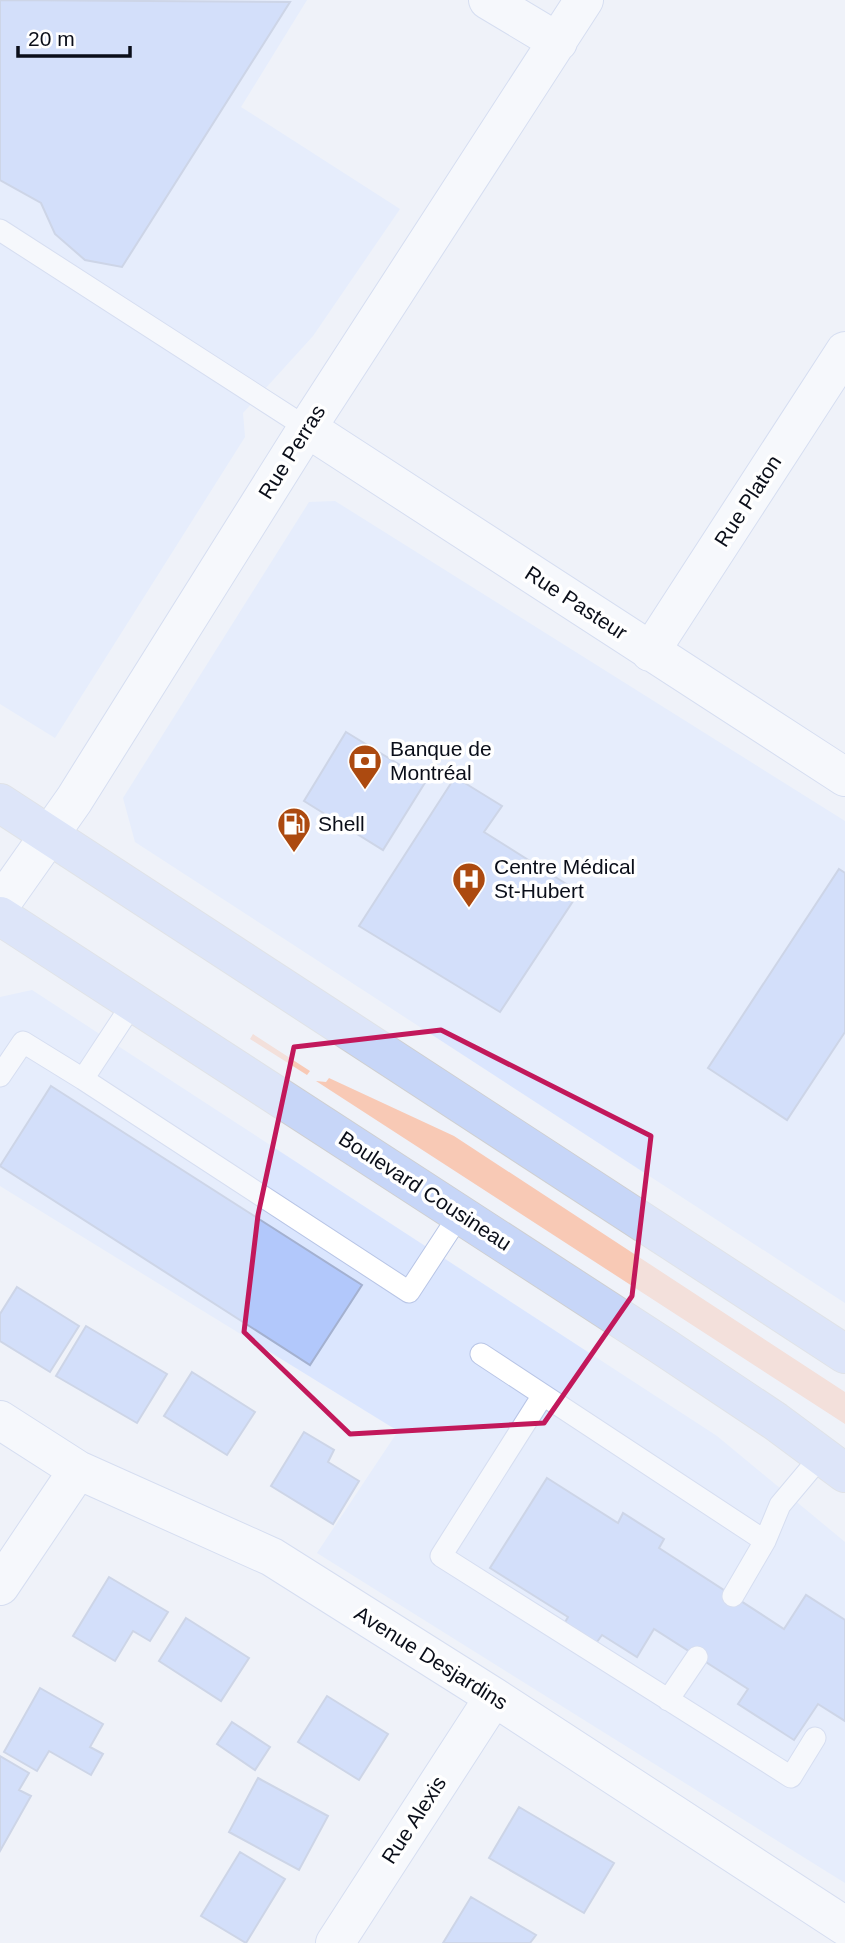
<svg xmlns="http://www.w3.org/2000/svg" width="845" height="1943" font-family="Arial,sans-serif">
  <style>
    .built { fill: #dbe6fe }
    .green { fill: #f8c9b5 }
    .building { fill: #b2c8fb; stroke: #a4b1d0; stroke-width: 2 }
    .lines { fill: none; stroke-linecap: round; stroke-linejoin: round }
    .lane-casing { stroke: #b8c5e6; stroke-width: 23 }
    .street-casing { stroke: #b8c5e6; stroke-width: 40 }
    .primary-casing { stroke: #cecfd1; stroke-width: 40 }
    .lane { stroke: #fff; stroke-width: 21 }
    .street { stroke: #fff; stroke-width: 38 }
    .primary { stroke: #c7d6f8; stroke-width: 38 }
    .marked { fill: none; stroke: #c2185b; stroke-width: 5; stroke-linejoin: round }
    .labels { text-anchor: middle; stroke-width: 7; stroke-linejoin: round; paint-order: stroke }
    .street-label { font-size: 21px; fill: #0a0e19; stroke: #fff }
    .poi-label { font-size: 21px; fill: #0a0e19; stroke: #fff; text-anchor: start }
  </style>
  <rect width="100%" height="100%" fill="#eff2f9"/>
  <path class="built" d="M 0,0 L 307,0 L 241,107 L 400,209 L 313,336 L 243,413 L 245,437 L 55,738 L 0,704 Z
    M 335,501 L 845,821 L 845,1303 L 135,842 L 123,798 L 309,502 Z
    M 32,990 L 717,1436 L 845,1542 L 845,1883 L 317,1553 L 398,1431 L 0,1186 L 0,997 Z"/>
  <path class="green" d="M 253,1034 L 310,1071 L 307,1075 L 250,1039 Z
    M 329,1078 L 454,1136 L 845,1392 L 845,1424 L 316,1081 L 326,1082 Z"/>
  <path class="building" d="M 0,0 L 290,2 L 122,267 L 85,260 L 55,234 L 41,203 L 0,180 Z
    M 346,732 L 426,781 L 383,850 L 304,801 Z
    M 455,777 L 502,806 L 484,832 L 579,892 L 500,1012 L 359,926 Z
    M 839,869 L 845,873 L 845,1032 L 787,1120 L 708,1068 Z
    M 51,1086 L 362,1285 L 310,1365 L 0,1166 Z
    M 17,1287 L 79,1326 L 50,1372 L 0,1341 L 0,1314 Z
    M 86,1326 L 167,1374 L 137,1423 L 56,1376 Z
    M 192,1372 L 255,1412 L 227,1455 L 164,1416 Z
    M 304,1432 L 334,1450 L 328,1462 L 359,1481 L 333,1524 L 271,1486 Z
    M 547,1478 L 618,1523 L 623,1513 L 664,1539 L 659,1548 L 784,1629 L 806,1595 L 845,1620 L 845,1721 L 818,1704 L 794,1740 L 738,1704 L 748,1689 L 654,1629 L 637,1657 L 602,1635 L 594,1646 L 563,1626 L 568,1617 L 490,1568 Z
    M 109,1577 L 168,1612 L 150,1641 L 133,1631 L 115,1661 L 73,1636 Z
    M 186,1618 L 249,1658 L 221,1701 L 159,1661 Z
    M 40,1688 L 103,1724 L 90,1747 L 103,1754 L 91,1775 L 49,1751 L 37,1771 L 4,1752 Z
    M 327,1696 L 388,1734 L 359,1780 L 298,1742 Z
    M 232,1722 L 270,1747 L 255,1770 L 217,1744 Z
    M 0,1756 L 29,1773 L 19,1790 L 31,1796 L 0,1851 Z
    M 258,1778 L 328,1816 L 299,1870 L 229,1832 Z
    M 519,1807 L 614,1863 L 584,1913 L 489,1858 Z
    M 240,1852 L 285,1879 L 246,1943 L 201,1916 Z
    M 471,1897 L 536,1935 L 530,1943 L 443,1943 Z"/>
  <g class="lines">
    <g class="lane-casing">
      <path id="lane" d="M 0,230 L 307,428
        M 133,1003 L 83,1079 L 409,1292 L 460,1214
        M 0,1076 L 23,1042 L 83,1079
        M 481,1354 L 765,1541
        M 543,1395 L 441,1556 L 791,1777 L 815,1738
        M 733,1596 L 765,1541 L 780,1505 L 822,1455
        M 668,1700 L 697,1657"/>
    </g>
    <g class="street-casing">
      <path id="street" d="M 488,0 L 558,42
        M 307,428 L 845,777
        M 650,652 L 845,351
        M 0,905 L 74,800 L 307,428 L 584,0
        M 0,1420 L 78,1470 L 272,1557 L 494,1697 L 845,1926
        M 0,1586 L 78,1470
        M 335,1943 L 494,1697"/>
    </g>
    <g class="primary-casing">
      <path id="primary" d="M 0,803 L 845,1354
        M 0,916 L 661,1345 L 775,1421 L 845,1473"/>
    </g>
    <use href="#lane" class="lane"/>
    <use href="#street" class="street"/>
    <use href="#primary" class="primary"/>
  </g>
  <path d="M0 0H845V1943H0ZM 441,1030 L 651,1136 L 632,1296 L 544,1423 L 350,1434 L 244,1332 L 258,1215 L 294,1047 Z" fill="#eff2f9" fill-opacity=".55" fill-rule="evenodd"/>
  <path class="marked" d="M 441,1030 L 651,1136 L 632,1296 L 544,1423 L 350,1434 L 244,1332 L 258,1215 L 294,1047 Z"/>
  <defs>
    <g id="bank-pin" transform="scale(1.75)"><path d="M0 17L-7.5 6A9.5 9.5 0 1 1 7.5 6Z" fill="#ac4a10" stroke="#fff"/><path d="M-6-4H6V4H-6ZM0-2.3a2.3 2.3 0 1 0 0 4.6a2.3 2.3 0 1 0 0-4.6Z" fill="#fff"/></g>
    <g id="fuel-pin" transform="scale(1.75)"><path d="M0 17L-7.5 6A9.5 9.5 0 1 1 7.5 6Z" fill="#ac4a10" stroke="#fff"/><path d="M-5.5-6h7V0h2V4h1.3V-2.5L3-4.5l.8-.8L6-3V5H2.5V1h-1V6h-7ZM-4.2-4.7v3.2H.2V-4.7Z" fill="#fff"/></g>
    <g id="hospital-pin" transform="scale(1.75)"><path d="M0 17L-7.5 6A9.5 9.5 0 1 1 7.5 6Z" fill="#ac4a10" stroke="#fff"/><path d="M-5-5h3v3.5h4V-5h3V5h-3V1.5h-4V5h-3Z" fill="#fff"/></g>
  </defs>
  <g fill-rule="evenodd">
    <use href="#bank-pin" x="365" y="761"/>
    <use href="#fuel-pin" x="294" y="824"/>
    <use href="#hospital-pin" x="469" y="879"/>
  </g>
  <g class="labels">
    <g class="street-label">
      <text transform="translate(292 452) rotate(-58)" y="7">Rue Perras</text>
      <text transform="translate(748 501) rotate(-57)" y="7">Rue Platon</text>
      <text transform="translate(576 603) rotate(33)" y="7">Rue Pasteur</text>
      <text transform="translate(425 1191) rotate(33)" y="7">Boulevard Cousineau</text>
      <text transform="translate(431 1658) rotate(32)" y="7">Avenue Desjardins</text>
      <text transform="translate(414 1820) rotate(-57)" y="7">Rue Alexis</text>
    </g>
    <g class="poi-label">
      <text x="390" y="756">Banque de<tspan x="390" dy="24">Montréal</tspan></text>
      <text x="318" y="831">Shell</text>
      <text x="494" y="874">Centre Médical<tspan x="494" dy="24">St-Hubert</tspan></text>
    </g>
  </g>
  <path d="M18 46v10h112v-10" fill="none" stroke="#0a0e19" stroke-width="3.5"/>
  <text x="28" y="46" font-size="21" fill="#0a0e19" stroke="#ffffff" stroke-width="5" paint-order="stroke">20 m</text>
</svg>
